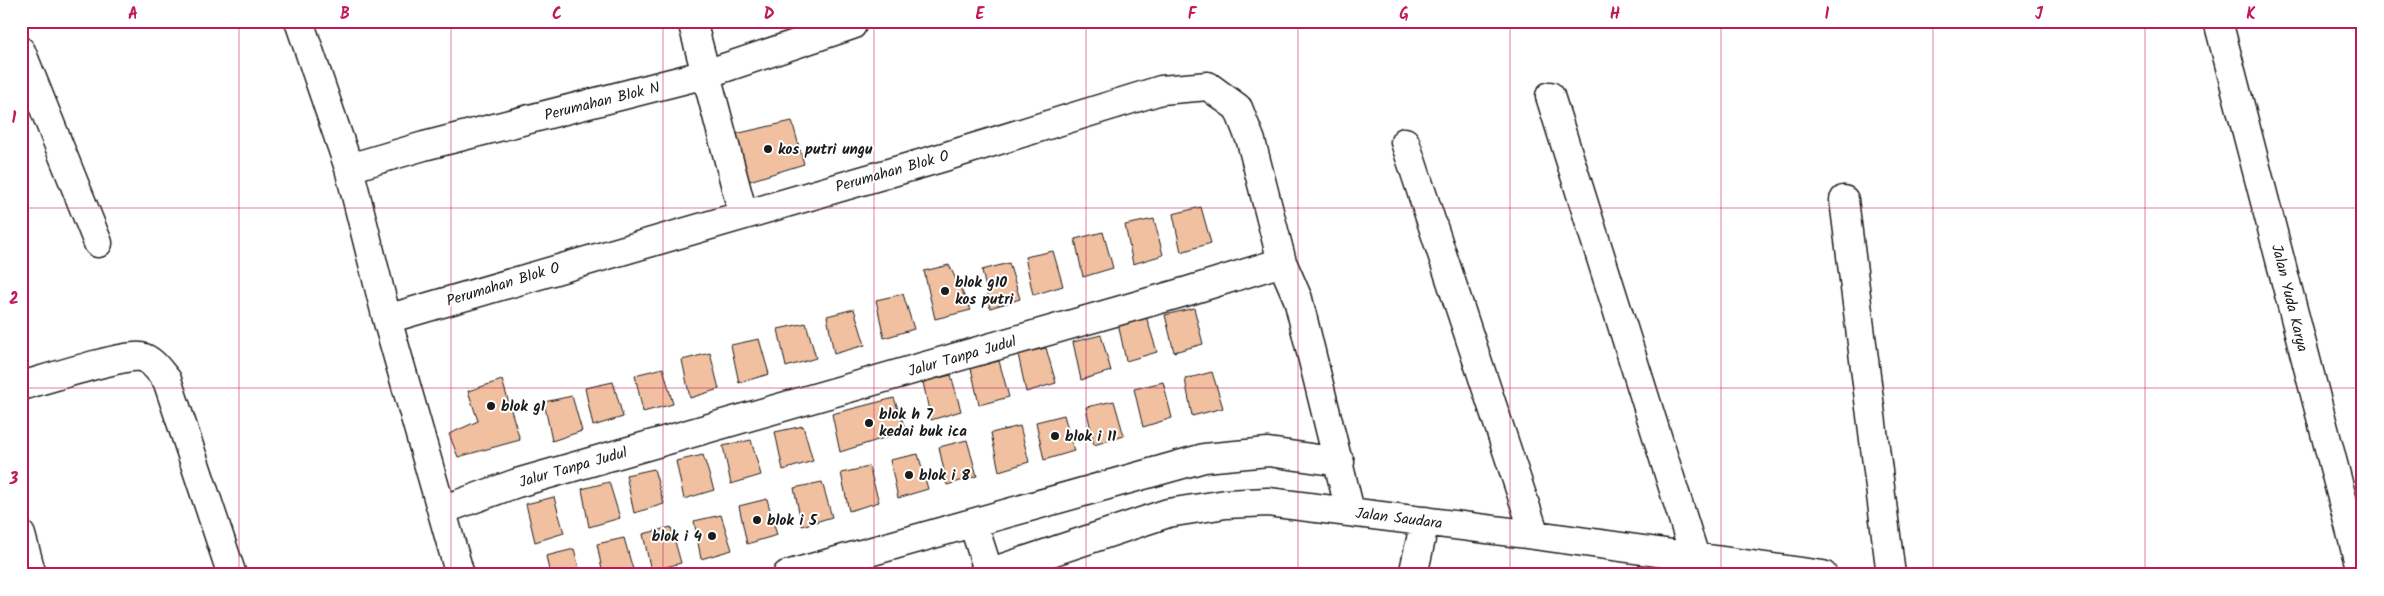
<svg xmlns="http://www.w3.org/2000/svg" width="2384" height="596" font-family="Kalam,sans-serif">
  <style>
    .building { fill: #f0c0a0; stroke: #1c1c1c }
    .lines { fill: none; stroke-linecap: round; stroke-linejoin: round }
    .minor-casing { stroke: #1c1c1c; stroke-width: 31 }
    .minor { stroke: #fff; stroke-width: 28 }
    .grid { fill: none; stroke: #c2185b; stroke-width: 1; stroke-opacity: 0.55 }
    .poi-dot { fill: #1c1c1c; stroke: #fff; stroke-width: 2 }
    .labels { text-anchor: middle; stroke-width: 4; stroke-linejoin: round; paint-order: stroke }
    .street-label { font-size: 15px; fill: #1c1c1c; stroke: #fff }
    .poi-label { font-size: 15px; font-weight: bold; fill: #1c1c1c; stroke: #fff; text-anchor: start }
    .neatline { fill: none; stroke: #c2185b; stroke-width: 2 }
    .grid-label { font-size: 16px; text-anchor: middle; font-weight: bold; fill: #c2185b }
  </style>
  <rect width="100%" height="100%" fill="#fff"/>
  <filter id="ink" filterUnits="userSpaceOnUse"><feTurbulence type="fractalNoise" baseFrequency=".02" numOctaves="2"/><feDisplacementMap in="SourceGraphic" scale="10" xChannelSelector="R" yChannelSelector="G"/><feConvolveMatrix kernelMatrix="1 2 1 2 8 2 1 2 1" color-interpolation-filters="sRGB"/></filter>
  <g filter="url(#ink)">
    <path class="building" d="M 792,121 L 804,164 L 743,183 L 731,135 Z
      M 1201,207 L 1211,243 L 1181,252 L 1173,214 Z
      M 1154,219 L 1163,255 L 1133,264 L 1125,225 Z
      M 1103,232 L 1113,268 L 1083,277 L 1075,239 Z
      M 1053,251 L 1063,286 L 1033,295 L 1025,257 Z
      M 1009,263 L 1020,299 L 990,308 L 982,270 Z
      M 949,265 L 971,310 L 935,319 L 924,271 Z
      M 903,294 L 914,329 L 884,338 L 876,300 Z
      M 1194,308 L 1203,344 L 1174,352 L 1165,315 Z
      M 854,309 L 865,345 L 834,354 L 827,316 Z
      M 1146,316 L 1157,352 L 1126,361 L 1118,323 Z
      M 806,323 L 816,358 L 786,367 L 778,329 Z
      M 1101,335 L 1111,371 L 1081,380 L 1073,342 Z
      M 759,339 L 769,374 L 739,383 L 731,345 Z
      M 1046,348 L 1056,383 L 1026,392 L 1018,354 Z
      M 710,353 L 719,389 L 690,398 L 682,360 Z
      M 999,361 L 1009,397 L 979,405 L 971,368 Z
      M 663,368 L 673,404 L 643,412 L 635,375 Z
      M 1212,372 L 1223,408 L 1192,416 L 1185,379 Z
      M 951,375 L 961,411 L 931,420 L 923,382 Z
      M 502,380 L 520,440 L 458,457 L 449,434 L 478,421 L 468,391 Z
      M 613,382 L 623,417 L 593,426 L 585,388 Z
      M 1163,382 L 1172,418 L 1143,427 L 1134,389 Z
      M 572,396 L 582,431 L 552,441 L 544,402 Z
      M 894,398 L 906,431 L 840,452 L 832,414 Z
      M 1114,401 L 1124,436 L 1094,445 L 1086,407 Z
      M 1064,415 L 1074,451 L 1044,460 L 1036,422 Z
      M 803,426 L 813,461 L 783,470 L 775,432 Z
      M 1020,426 L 1029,462 L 999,471 L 991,433 Z
      M 751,440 L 761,475 L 731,484 L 723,446 Z
      M 967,440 L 977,476 L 947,485 L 939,447 Z
      M 918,454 L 928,489 L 898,498 L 890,460 Z
      M 703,455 L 714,490 L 684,499 L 676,461 Z
      M 869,467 L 879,502 L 849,511 L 841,473 Z
      M 654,469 L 664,504 L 634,513 L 626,475 Z
      M 609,482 L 620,518 L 589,527 L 582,489 Z
      M 822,482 L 832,517 L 802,526 L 794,488 Z
      M 554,497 L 564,533 L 535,542 L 526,504 Z
      M 767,499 L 777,535 L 747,544 L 739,506 Z
      M 721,515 L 732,550 L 701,559 L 694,521 Z
      M 671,527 L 681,563 L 651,571 L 643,534 Z
      M 624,538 L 634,573 L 603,575 L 597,544 Z
      M 574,549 L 581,575 L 550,575 L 546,556 Z"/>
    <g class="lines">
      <g class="minor-casing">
        <path id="minor" d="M 299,21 L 349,168 L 387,319 L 460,575
          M 692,21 L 743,214
          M 2218,21 L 2362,575
          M 21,51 L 98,243
          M 1550,96 L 1695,557
          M 1405,142 L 1535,535
          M 349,168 L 424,146 L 706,74 L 852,25
          M 1844,200 L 1891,575
          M 387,319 L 944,157 L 1161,90 L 1208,86 L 1238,108 L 1251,141 L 1282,262 L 1298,299 L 1350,511
          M 21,386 C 43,380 124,354 141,357 C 152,359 160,372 167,380 L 232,575
          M 442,510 L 517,483 L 1188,291 L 1282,262
          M 973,523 L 989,573
          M 21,535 L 32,575
          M 787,575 L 1204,458 L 1268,452 L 1340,462
          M 982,575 L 1168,513 L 1226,504 L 1268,502 L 1535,535 L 1823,575
          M 1413,575 L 1425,521"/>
      </g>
      <use href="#minor" class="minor"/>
    </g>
  </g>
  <path class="grid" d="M 239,21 L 239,575M 451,21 L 451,575M 663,21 L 663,575M 874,21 L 874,575M 1086,21 L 1086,575M 1298,21 L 1298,575M 1510,21 L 1510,575M 1721,21 L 1721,575M 1933,21 L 1933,575M 2145,21 L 2145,575M 21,208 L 2363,208M 21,388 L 2363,388"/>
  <g class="poi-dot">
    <circle cx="768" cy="149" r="5"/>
    <circle cx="945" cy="291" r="5"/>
    <circle cx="491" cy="406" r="5"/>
    <circle cx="869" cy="423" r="5"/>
    <circle cx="1055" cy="436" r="5"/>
    <circle cx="909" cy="475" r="5"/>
    <circle cx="757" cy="520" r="5"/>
    <circle cx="712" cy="536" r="5"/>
  </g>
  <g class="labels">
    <g class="street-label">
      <text transform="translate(602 101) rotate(-14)" y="5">Perumahan Blok N</text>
      <text transform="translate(892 171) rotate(-16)" y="5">Perumahan Blok O</text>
      <text transform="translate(503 284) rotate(-17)" y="5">Perumahan Blok O</text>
      <text transform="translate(2290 298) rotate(76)" y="5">Jalan Yuda Karya</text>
      <text transform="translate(962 356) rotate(-16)" y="5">Jalur Tanpa Judul</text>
      <text transform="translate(573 467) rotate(-16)" y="5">Jalur Tanpa Judul</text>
      <text transform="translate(1399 518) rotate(7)" y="5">Jalan Saudara</text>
    </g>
    <g class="poi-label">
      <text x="778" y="154">kos putri ungu</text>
      <text x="955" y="287">blok g10<tspan x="955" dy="17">kos putri</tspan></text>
      <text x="501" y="411">blok g1</text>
      <text x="879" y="419">blok h 7<tspan x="879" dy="17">kedai buk ica</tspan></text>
      <text x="1065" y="441">blok i 11</text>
      <text x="919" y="480">blok i 8</text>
      <text x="767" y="525">blok i 5</text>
      <text x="702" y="541" text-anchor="end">blok i 4</text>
    </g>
  </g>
  <rect width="2384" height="596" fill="none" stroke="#fff" stroke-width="55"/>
  <rect x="28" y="28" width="2328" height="540" class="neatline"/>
  <g class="grid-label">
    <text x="133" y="19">A</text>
    <text x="345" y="19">B</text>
    <text x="557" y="19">C</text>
    <text x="769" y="19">D</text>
    <text x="980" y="19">E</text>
    <text x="1192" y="19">F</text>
    <text x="1404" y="19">G</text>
    <text x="1615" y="19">H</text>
    <text x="1827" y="19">I</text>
    <text x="2039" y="19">J</text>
    <text x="2251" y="19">K</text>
    <text x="14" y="123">1</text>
    <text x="14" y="304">2</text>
    <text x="14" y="484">3</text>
  </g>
</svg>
